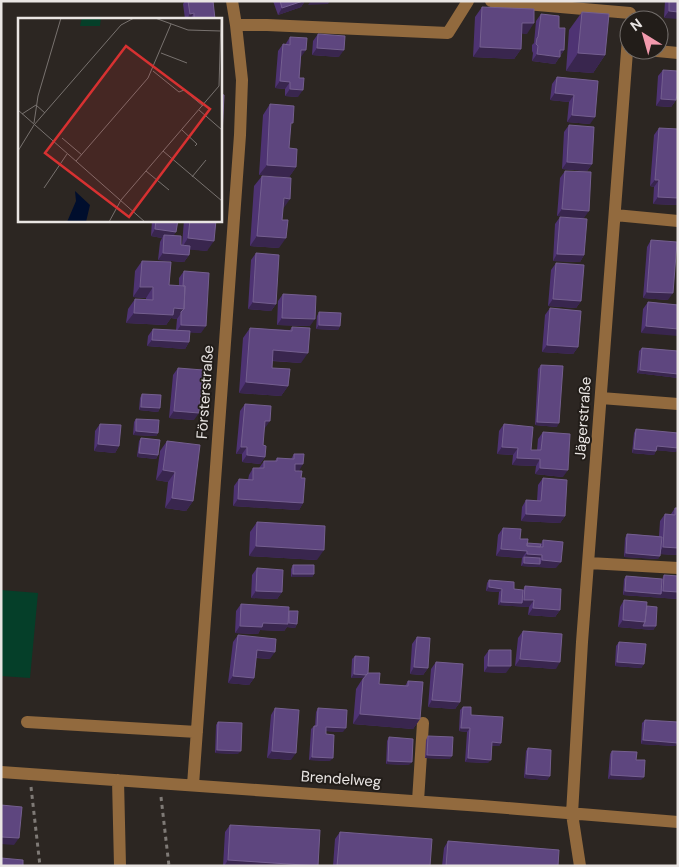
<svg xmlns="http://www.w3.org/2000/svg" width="679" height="867" font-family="'DM Sans',sans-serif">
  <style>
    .green { fill: #053f29 }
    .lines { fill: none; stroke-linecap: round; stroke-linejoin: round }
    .path { stroke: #7f7a76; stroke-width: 3; stroke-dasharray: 4 4; stroke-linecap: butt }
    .minor { stroke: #926a3e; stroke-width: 12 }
    .wall { fill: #4e3373 }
    .shaded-wall { fill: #39264e }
    .building { fill: #5e467f; stroke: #745f8f }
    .labels { text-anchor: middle; stroke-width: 4; stroke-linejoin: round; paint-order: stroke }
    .street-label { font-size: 15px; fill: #e9e5e3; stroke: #221d19 }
    .inset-road { fill: none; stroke: #78726f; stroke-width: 1 }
    .view { fill: #d73131; fill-opacity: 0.15; stroke: #d73131; stroke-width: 2.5 }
    .inset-edge { fill: none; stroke: #e9e5e3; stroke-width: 2.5 }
  </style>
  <rect width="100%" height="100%" fill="#2c2622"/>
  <path class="green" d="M 1,590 L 38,593 L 30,678 L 1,676 Z"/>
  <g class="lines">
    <path class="path" d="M 31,787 L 40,866
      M 161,797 L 169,866"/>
    <path class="minor" d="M 491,1 L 630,13
      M 236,25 L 267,25 L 448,33 L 468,1
      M 647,50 L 678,53
      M 615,215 L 678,221
      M 601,398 L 678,404
      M 589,563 L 678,568
      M 27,722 L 197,732
      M 1,772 L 482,806 L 678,822
      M 118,780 L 120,866
      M 193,785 L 240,135 L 242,80 L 236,25 L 232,1
      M 418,801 L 423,723
      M 580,866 L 572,814 L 582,642 L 629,25"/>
  </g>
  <path class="wall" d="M 185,1 L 213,1 L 215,19 L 185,19 L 183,4 Z
    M 273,1 L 305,1 L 301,7 L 278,15 Z
    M 665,1 L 678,1 L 664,18 Z
    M 482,7 L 527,34 L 522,33 L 521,49 L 514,59 L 473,57 L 475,17 Z
    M 582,12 L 605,55 L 593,73 L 566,71 L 569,30 Z
    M 541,14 L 559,28 L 564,50 L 555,64 L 532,61 L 533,53 L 532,51 L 532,45 L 534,43 L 536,21 Z
    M 318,34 L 339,57 L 312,55 L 313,41 Z
    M 290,37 L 301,57 L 298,97 L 285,96 L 285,89 L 275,88 L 278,51 L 283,44 L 285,45 Z
    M 663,70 L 678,96 L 677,96 L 676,100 L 671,107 L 656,106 L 658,76 Z
    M 557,77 L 598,81 L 590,124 L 567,122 L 569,102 L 550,100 L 552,84 Z
    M 270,104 L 290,128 L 289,148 L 296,167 L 289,177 L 259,175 L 263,115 Z
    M 569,125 L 592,164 L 587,171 L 562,169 L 564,132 Z
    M 659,128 L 678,129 L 678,205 L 653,204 L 654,187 L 650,186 L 654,135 Z
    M 565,171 L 584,218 L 557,216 L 560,178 Z
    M 262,176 L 283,209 L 279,248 L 250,246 L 254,186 Z
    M 560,217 L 584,255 L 580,262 L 553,261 L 555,224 Z
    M 152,220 L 178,220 L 174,235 L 181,245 L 182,245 L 184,220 L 216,220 L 207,251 L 190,249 L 189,255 L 184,262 L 158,260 L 160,242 L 162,238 L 151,236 Z
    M 651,240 L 668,300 L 643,298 L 647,247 Z
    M 256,253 L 276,304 L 271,311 L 248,309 L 251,260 Z
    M 142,261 L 169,285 L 179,285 L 179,278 L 184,271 L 201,333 L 190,332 L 189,342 L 185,349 L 147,346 L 148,336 L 153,329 L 176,330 L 177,319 L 171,318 L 166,325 L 126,323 L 128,309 L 135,299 L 146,299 L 146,298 L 133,297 L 135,271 Z
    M 556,263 L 581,301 L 576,308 L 548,306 L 551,270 Z
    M 283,294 L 310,326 L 277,325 L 278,301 Z
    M 648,302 L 678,305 L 641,333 L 643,309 Z
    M 550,308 L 578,347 L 573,354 L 542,352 L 545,315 Z
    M 319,312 L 340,326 L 338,330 L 316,329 L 317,316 Z
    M 292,327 L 301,363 L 272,361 L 272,368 L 288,386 L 281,396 L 239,393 L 243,338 L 250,328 L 290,330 Z
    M 642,348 L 678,351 L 678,378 L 637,373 L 639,351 Z
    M 541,365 L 557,427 L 535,425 L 538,369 Z
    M 178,368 L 194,420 L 169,418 L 173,375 Z
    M 142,394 L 160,408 L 158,412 L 139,410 L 140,398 Z
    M 245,404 L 264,428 L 263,445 L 265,457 L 260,464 L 242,462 L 242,454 L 236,454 L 240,411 Z
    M 136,419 L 158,433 L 156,436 L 133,435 L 134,422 Z
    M 100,424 L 119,446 L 115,453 L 94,451 L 95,431 Z
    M 504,424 L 531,450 L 537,450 L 538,439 L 543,432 L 563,477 L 535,474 L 536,466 L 512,465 L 513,455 L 497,454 L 499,431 Z
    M 636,429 L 676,452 L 656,450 L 654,455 L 632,453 L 634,433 Z
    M 141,438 L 158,455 L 156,459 L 137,457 L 139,441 Z
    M 167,441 L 193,501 L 186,511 L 165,508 L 168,482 L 156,480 L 160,451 Z
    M 294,454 L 301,478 L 303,503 L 299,510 L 233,506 L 234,486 L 239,479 L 248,480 L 249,475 L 253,468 L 259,468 L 264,461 L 275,461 L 277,458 L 291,459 Z
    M 543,478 L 565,516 L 560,523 L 521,521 L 522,507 L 526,500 L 537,501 L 538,485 Z
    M 675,508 L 678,508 L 678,555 L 660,554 L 658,559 L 624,557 L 625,538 L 627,534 L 659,536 L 660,521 L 665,514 L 671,514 Z
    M 257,522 L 317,560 L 249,556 L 250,532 Z
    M 503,528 L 527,543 L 541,544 L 543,540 L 556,568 L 521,566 L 522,558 L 496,556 L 498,535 Z
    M 293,565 L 314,574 L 312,577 L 291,577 L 291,569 Z
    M 257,568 L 282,592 L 277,599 L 251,598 L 252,575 Z
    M 664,575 L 678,599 L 623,595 L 624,579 L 626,576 L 662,579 Z
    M 489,580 L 514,589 L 523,590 L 525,586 L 560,610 L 555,617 L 528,615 L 529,607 L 498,605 L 499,592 L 486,591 L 487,583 Z
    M 624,600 L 647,606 L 656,626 L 653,630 L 618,627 L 620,607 Z
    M 241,604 L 289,611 L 297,624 L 295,628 L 287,627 L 284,631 L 260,630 L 258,634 L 235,633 L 236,611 Z
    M 523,631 L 556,669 L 515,666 L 518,638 Z
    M 238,635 L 270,659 L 256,658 L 254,678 L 249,685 L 228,683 L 233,642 Z
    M 417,637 L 428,668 L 423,675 L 410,674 L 412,644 Z
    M 619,642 L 644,664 L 641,668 L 615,666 L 616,646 Z
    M 489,650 L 506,673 L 484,672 L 484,657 Z
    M 355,656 L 368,673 L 379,684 L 405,686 L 408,681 L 420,719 L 413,729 L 353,724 L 356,689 L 363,678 L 351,678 L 352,659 Z
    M 436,662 L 460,702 L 455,709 L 428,707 L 431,669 Z
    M 463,707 L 501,743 L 499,746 L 492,746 L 488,763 L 465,762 L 467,732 L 459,731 L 460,710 Z
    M 275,708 L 291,760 L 267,758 L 271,715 Z
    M 318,708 L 343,732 L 326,731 L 326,734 L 330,761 L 309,760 L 311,729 L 314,726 L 315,726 L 316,712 Z
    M 645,720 L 678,743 L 675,746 L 641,744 L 642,723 Z
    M 218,722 L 238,754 L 215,753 L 216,725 Z
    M 428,736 L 450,759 L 425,758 L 426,740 Z
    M 389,737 L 409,765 L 386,764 L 387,741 Z
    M 528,748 L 550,776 L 547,780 L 524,778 L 526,751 Z
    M 612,751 L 641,780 L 608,779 L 610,754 Z
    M 230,825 L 318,866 L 223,866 L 225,832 Z
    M 340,832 L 430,866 L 333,866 L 335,839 Z
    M 448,841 L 558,866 L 442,866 L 444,848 Z"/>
  <path class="shaded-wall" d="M 303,1 L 305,1 L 301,7 L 278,15 L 282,8 Z
    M 311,1 L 330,1 L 328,4 L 308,5 Z
    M 669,11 L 678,12 L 678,19 L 664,18 Z
    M 194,13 L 190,19 L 187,19 L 190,14 Z
    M 522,23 L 534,23 L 527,34 L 515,33 Z
    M 480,47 L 521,49 L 514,59 L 473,57 Z
    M 317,48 L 344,50 L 339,57 L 312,55 Z
    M 301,50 L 306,50 L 301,57 Z
    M 560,50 L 564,50 L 555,64 L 532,61 L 537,54 Z
    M 578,53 L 605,55 L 593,73 L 566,71 Z
    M 280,81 L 290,82 L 285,89 L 275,88 Z
    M 290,89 L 303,90 L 298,97 L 285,96 Z
    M 555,93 L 574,95 L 569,102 L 550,100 Z
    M 661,99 L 676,100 L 671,107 L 656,106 Z
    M 572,115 L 595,117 L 590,124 L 567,122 Z
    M 567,162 L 592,164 L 587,171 L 562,169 Z
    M 267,165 L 296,167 L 289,177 L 259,175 Z
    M 655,180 L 659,180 L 654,187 L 650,186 Z
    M 658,197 L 678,198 L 678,205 L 653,204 Z
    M 284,198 L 290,199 L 283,209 Z
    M 562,209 L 589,211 L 584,218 L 557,216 Z
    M 155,229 L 176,232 L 171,239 L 164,235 L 162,238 L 151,236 Z
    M 257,236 L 286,238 L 279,248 L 250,246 Z
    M 188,238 L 214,241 L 207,251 L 181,249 Z
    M 163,253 L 189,255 L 184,262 L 158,260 Z
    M 557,254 L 584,255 L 580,262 L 553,261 Z
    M 140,287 L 153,287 L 146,298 L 133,297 Z
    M 647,292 L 673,293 L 668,300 L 643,298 Z
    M 553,299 L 581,301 L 576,308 L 548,306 Z
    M 253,302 L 276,304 L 271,311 L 248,309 Z
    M 174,308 L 184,309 L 177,319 L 171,318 L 166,325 L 126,323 L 134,313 Z
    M 282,318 L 315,319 L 310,326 L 277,325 Z
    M 181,325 L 206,326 L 201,333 L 176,332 Z
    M 319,325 L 340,326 L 338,330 L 316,329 Z
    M 646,326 L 678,329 L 678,336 L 641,333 Z
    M 152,340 L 189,342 L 185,349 L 147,346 Z
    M 547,345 L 578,347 L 573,354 L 542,352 Z
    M 273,350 L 308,353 L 301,363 L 266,360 Z
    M 640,370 L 678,374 L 678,378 L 637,373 Z
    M 246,382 L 288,386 L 281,396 L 239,393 Z
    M 141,407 L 160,408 L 158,412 L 139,410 Z
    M 174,411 L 199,413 L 194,420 L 169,418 Z
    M 265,421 L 270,421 L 265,428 Z
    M 537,422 L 559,423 L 557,427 L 535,425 Z
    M 136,431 L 158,433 L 156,436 L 133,435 Z
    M 98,444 L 119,446 L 115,453 L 94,451 Z
    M 657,446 L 678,448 L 678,450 L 676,452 L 654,450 Z
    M 241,447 L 247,447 L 242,454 L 236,454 Z
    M 502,447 L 518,448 L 513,455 L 497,454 Z
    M 634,449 L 656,451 L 654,455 L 632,453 Z
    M 139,453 L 158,455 L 156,459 L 137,457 Z
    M 247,455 L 265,457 L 260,464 L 242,462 Z
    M 517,458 L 540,459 L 536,466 L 512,465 Z
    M 295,464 L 303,464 L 299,471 L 290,471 Z
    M 540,468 L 568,470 L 563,477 L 535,474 Z
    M 163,470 L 175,472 L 168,482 L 156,480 Z
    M 172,498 L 193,501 L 186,511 L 165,508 Z
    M 238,499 L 303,503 L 299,510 L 233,506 Z
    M 526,514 L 565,516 L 560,523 L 521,521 Z
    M 256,546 L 324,550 L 317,560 L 249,556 Z
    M 663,547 L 678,548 L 678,555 L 658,554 Z
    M 501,549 L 527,551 L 522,558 L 496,556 Z
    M 626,553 L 660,556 L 658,559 L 624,557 Z
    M 527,554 L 542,555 L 537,562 L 524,557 Z
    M 542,560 L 561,562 L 556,568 L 521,566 L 524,563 L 540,564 Z
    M 293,574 L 314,574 L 312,577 L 291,577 Z
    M 489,587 L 502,589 L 499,592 L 486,591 Z
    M 256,591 L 282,592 L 277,599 L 251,598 Z
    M 625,591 L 661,594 L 663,591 L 678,592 L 678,599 L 623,595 Z
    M 524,600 L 534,600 L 529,607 L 498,605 L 501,602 L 522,603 Z
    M 533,608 L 560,610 L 555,617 L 528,615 Z
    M 623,620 L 645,622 L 656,626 L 653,630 L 618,627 Z
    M 263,623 L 286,623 L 297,624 L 295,628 L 287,627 L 284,631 L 260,630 L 258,634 L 235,633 L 240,626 Z
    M 257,650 L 275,652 L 270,659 L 252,657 Z
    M 520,659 L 560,662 L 556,669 L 515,666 Z
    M 617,662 L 644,664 L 641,668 L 615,666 Z
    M 488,666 L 511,666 L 506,673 L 484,672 Z
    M 414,667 L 428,668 L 423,675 L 410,674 Z
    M 354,674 L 368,675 L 365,678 L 351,678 Z
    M 233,676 L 254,678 L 249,685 L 228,683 Z
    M 432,700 L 460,702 L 455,709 L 428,707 Z
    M 360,714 L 420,719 L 413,729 L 353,724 Z
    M 326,727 L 346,728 L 343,732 L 324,731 Z
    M 461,728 L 470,728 L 467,732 L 459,731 Z
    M 643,740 L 678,743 L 675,746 L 641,744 Z
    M 492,742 L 501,743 L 499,746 L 490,746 Z
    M 217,750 L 241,751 L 238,754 L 215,753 Z
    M 272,751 L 296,753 L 291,760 L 267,758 Z
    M 427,755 L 452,756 L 450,759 L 425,758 Z
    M 312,757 L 333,758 L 330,761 L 309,760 Z
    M 468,758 L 491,760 L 488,763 L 465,762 Z
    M 388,761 L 412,762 L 409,765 L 386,764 Z
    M 526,774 L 550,776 L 547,780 L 524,778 Z
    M 611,775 L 644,777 L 641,780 L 608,779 Z
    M 1,837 L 19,838 L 14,845 L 1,844 Z
    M 228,860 L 313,866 L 224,866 Z"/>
  <path class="building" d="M 188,1 L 213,1 L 215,19 L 194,19 L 194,13 L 190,14 Z
    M 280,1 L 303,1 L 282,8 Z
    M 669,1 L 678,1 L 678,12 L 669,11 Z
    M 482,7 L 534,9 L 534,23 L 522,23 L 521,49 L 480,47 Z
    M 582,12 L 609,14 L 605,55 L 578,53 Z
    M 541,14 L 559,16 L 559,28 L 565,28 L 564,50 L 560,50 L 560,57 L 537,54 L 538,46 L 536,44 L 537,38 L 538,37 Z
    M 318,34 L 345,36 L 344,50 L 317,48 Z
    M 290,37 L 307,38 L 306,50 L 301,50 L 299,78 L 304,78 L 303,90 L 290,89 L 290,82 L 280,81 L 283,44 L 290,45 Z
    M 220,54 L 222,66 L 220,66 Z
    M 663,70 L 678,71 L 678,89 L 676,100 L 661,99 Z
    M 557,77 L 598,81 L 595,117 L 572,115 L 574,95 L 555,93 Z
    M 220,94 L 224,95 L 221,156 L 220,156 Z
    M 270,104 L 294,106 L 293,123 L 291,123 L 289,148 L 297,149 L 296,167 L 267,165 Z
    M 569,125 L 594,127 L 592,164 L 567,162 Z
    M 659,128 L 678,129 L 678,198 L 658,197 L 659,180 L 655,180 Z
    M 565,171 L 591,172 L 589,211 L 562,209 Z
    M 262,176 L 291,178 L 290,199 L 284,198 L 282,220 L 288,220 L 286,238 L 257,236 Z
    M 560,217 L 587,219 L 584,255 L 557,254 Z
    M 156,220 L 178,220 L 176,232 L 155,229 Z
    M 190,220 L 216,220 L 214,241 L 188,238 Z
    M 164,235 L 181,236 L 181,245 L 190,246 L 189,255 L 163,253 Z
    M 651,240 L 677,242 L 673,293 L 647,292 Z
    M 256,253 L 279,255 L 276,304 L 253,302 Z
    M 142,261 L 171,262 L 169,285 L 185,286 L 184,309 L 174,308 L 173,315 L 134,313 L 135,299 L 153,300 L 153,287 L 140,287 Z
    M 556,263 L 584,265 L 581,301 L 553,299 Z
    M 184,271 L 209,273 L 206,326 L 181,325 L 181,312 L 184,309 L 185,286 L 183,286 Z
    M 283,294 L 316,296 L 315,319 L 282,318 Z
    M 648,302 L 678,305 L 678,329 L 646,326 Z
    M 550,308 L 581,311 L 578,347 L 547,345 Z
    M 319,312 L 341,313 L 340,326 L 319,325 Z
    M 292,327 L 310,328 L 308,353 L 273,350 L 272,368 L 290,369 L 288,386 L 246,382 L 250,328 L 292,331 Z
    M 153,329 L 190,331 L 189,342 L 152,340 Z
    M 642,348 L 678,351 L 678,374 L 640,370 Z
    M 541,365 L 563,366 L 559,423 L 537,422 Z
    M 178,368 L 203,370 L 199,413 L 174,411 Z
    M 142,394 L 161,395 L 160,408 L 141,407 Z
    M 245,404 L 271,406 L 270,421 L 265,421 L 263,445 L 266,446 L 265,457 L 247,455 L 247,447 L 241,447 Z
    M 136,419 L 159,420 L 158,433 L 136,431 Z
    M 100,424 L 121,425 L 119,446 L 98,444 Z
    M 504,424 L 533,427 L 531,450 L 541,450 L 543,432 L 570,434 L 568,470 L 540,468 L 540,459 L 517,458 L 518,448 L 502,447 Z
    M 636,429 L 678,433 L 678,448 L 657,446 L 656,451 L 634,449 Z
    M 141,438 L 160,440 L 158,455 L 139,453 Z
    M 167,441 L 200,445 L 193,501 L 172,498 L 175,472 L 163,470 Z
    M 294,454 L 304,454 L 303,464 L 295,464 L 295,471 L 302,471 L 301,478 L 305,478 L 303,503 L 238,499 L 239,479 L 253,480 L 253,468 L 264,468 L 264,461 L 277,461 L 277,458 L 294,459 Z
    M 543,478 L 567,480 L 565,516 L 526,514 L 526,500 L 541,501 Z
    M 675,508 L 678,508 L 678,548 L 663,547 L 665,514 L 675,515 Z
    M 257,522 L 325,526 L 324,550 L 256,546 Z
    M 503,528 L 521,529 L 520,539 L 528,539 L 527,546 L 543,547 L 543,540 L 563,542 L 561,562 L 542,560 L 542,555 L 527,554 L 527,551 L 501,549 Z
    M 627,534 L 662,537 L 660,556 L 626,553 Z
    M 527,543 L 541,544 L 540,547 L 527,546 Z
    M 524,557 L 540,558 L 540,564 L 524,563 Z
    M 293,565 L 314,565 L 314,574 L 293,574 Z
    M 257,568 L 283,570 L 282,592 L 256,591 Z
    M 664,575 L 678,576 L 678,592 L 663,591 Z
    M 626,576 L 662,579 L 661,594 L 625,591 Z
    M 489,580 L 514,582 L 514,589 L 523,590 L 522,603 L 501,602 L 502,589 L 489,587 Z
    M 525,586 L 561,589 L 560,610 L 533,608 L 534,600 L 524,600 Z
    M 624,600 L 647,602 L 645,622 L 623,620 Z
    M 241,604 L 289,607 L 288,624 L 263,623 L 262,627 L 240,626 Z
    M 647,606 L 657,607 L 656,626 L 643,626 L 645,622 Z
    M 289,611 L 298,611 L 297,624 L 289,623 Z
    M 523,631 L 562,634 L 560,662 L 520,659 Z
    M 238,635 L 276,639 L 275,652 L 257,650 L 254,678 L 233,676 Z
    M 417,637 L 430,638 L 428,668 L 414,667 Z
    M 619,642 L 646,644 L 644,664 L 617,662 Z
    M 489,650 L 511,650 L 511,666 L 488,666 Z
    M 355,656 L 369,657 L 368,673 L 366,675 L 354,674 Z
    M 436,662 L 463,664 L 460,702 L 432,700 Z
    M 368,673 L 380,673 L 379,684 L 408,686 L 408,681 L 423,682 L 420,719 L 360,714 L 363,679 Z
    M 463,707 L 471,707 L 471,715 L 503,717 L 501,743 L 492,742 L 491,760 L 468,758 L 470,728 L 461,728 Z
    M 275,708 L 299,710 L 296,753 L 272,751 Z
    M 318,708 L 347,710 L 346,728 L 326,727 L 326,734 L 334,735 L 333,758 L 312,757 L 314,726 L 317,726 Z
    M 645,720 L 678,722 L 678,743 L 643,740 Z
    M 218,722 L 242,723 L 241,751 L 217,750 Z
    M 428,736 L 453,737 L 452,756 L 427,755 Z
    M 389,737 L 413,739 L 412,762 L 388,761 Z
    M 528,748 L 551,750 L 550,776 L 526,774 Z
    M 612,751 L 637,752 L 636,760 L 645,760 L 644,777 L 611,775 Z
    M 1,805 L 22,807 L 19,838 L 1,837 Z
    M 230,825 L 320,830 L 318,866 L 228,860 Z
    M 340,832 L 432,839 L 430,866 L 337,866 Z
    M 448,841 L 559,850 L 558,866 L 446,866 Z
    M 1,858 L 23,860 L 23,866 L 1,866 Z"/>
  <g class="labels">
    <g class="street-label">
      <text transform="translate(205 392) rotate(-86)" y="5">Försterstraße</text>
      <text transform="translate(583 418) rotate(-86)" y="5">Jägerstraße</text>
      <text transform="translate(341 779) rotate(4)" y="5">Brendelweg</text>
    </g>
  </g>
  <g transform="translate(18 18)">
    <rect width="204" height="204" fill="#2c2622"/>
    <path d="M 64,0 L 83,0 L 82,8 L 62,8 Z" fill="#053f29"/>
    <path d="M 57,173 L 72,187 L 68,204 L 49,204 L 58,183 Z" fill="#000e2d"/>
    <path class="inset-road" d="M 137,0 L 170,12 L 203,13M 143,35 L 169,45M 135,53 L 161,74 L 166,72 L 185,88M 0,92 L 127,204M 181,92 L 204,112M 4,96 L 18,87 L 27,95M 16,105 L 20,78 L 43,0M 164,112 L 179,126 L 177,128M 44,120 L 64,137M 0,133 L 16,107 L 103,7 L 116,0M 145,133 L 204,183M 58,143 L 130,60 L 153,6M 128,153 L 151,172M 174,159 L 188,142M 26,170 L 49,136M 91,204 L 103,182 L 201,68 L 203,0"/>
    <path class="view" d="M 108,28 L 192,91 L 111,199 L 27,135 Z"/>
    <rect width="204" height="204" class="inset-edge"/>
  </g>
  <rect width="679" height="867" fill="none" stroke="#e9e5e3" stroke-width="5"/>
  <g transform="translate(644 35) rotate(323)"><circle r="24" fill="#221d19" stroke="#726d6a"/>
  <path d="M0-4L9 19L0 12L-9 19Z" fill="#f29aad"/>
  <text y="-8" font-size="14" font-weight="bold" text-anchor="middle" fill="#e9e5e3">N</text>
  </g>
</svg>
